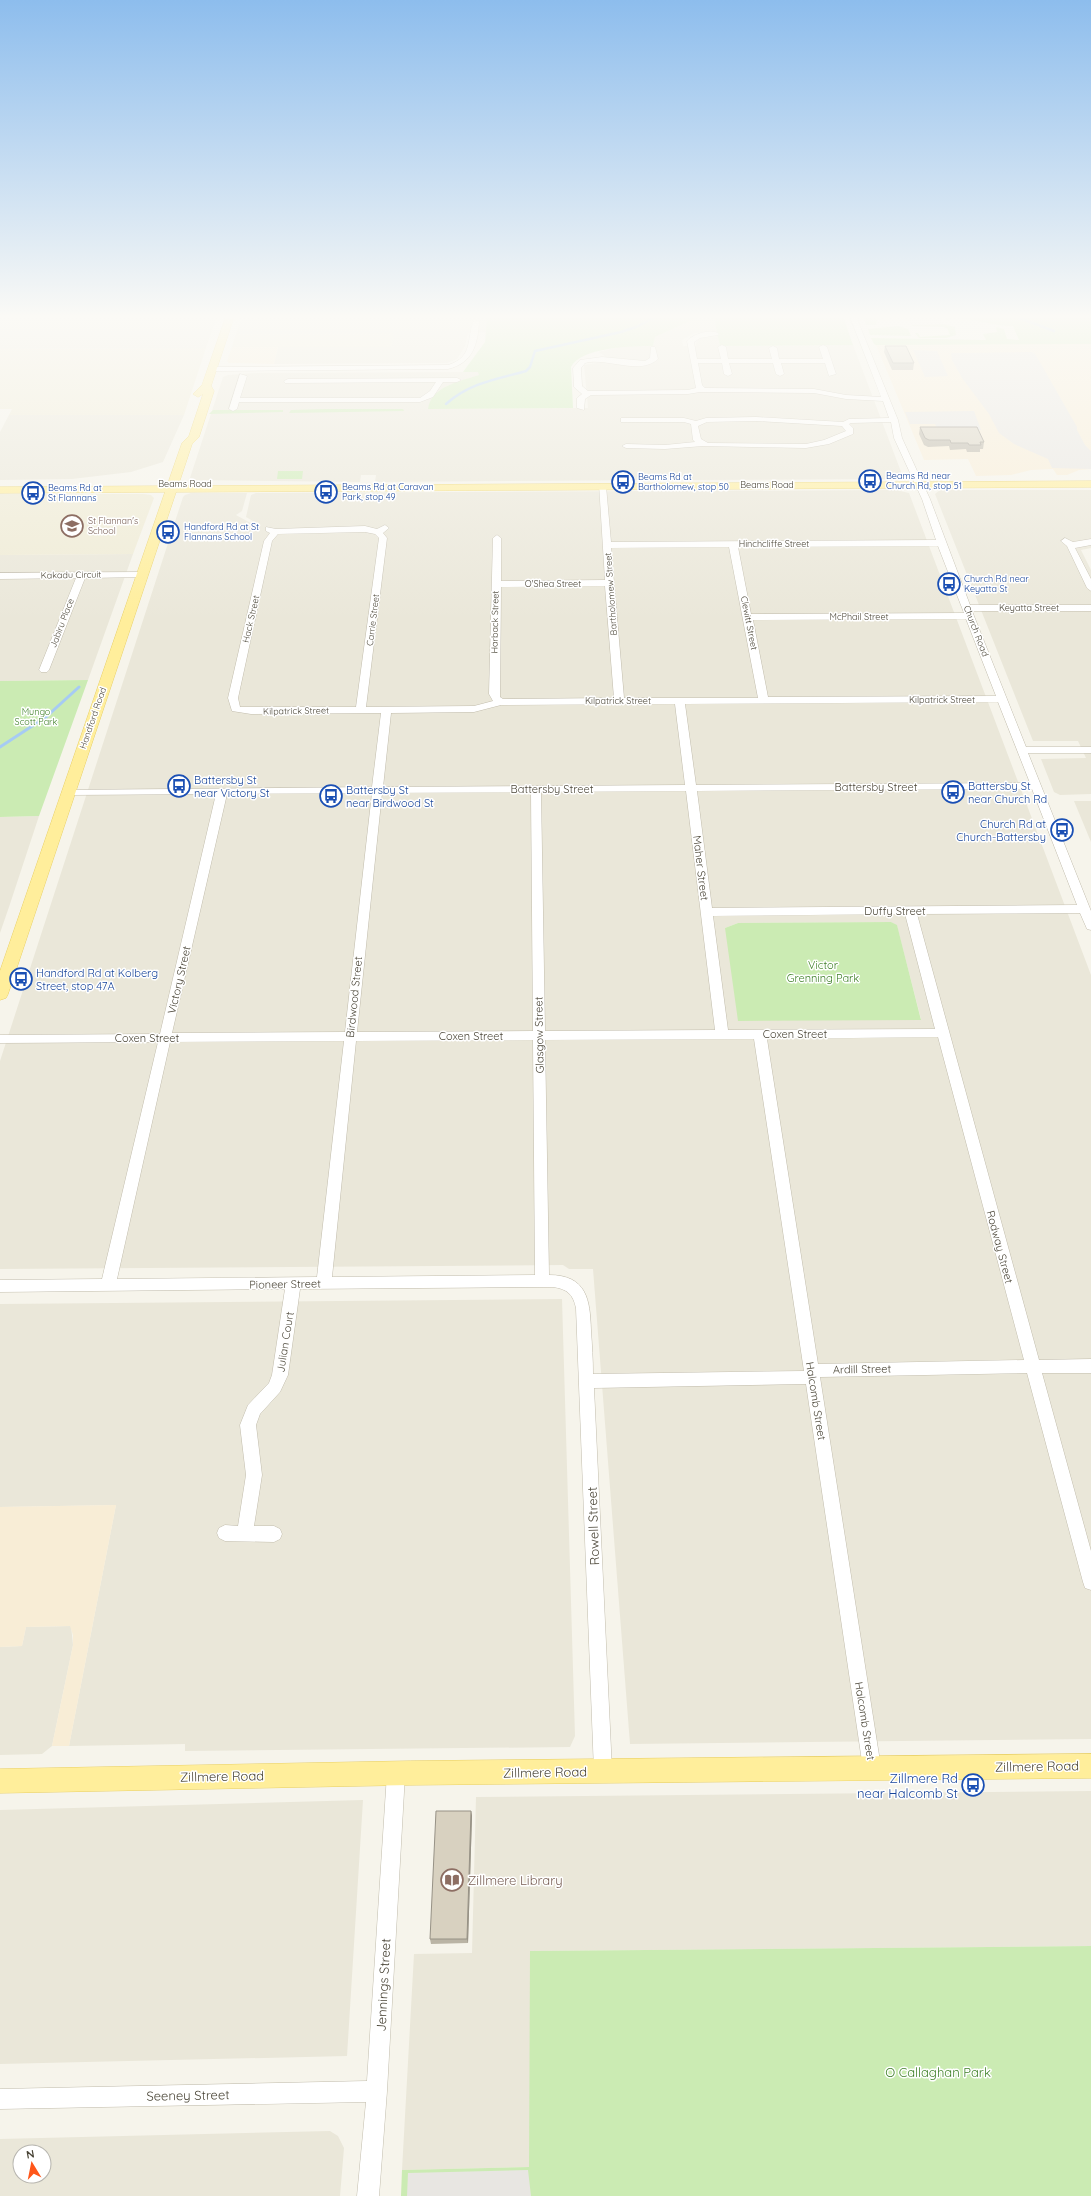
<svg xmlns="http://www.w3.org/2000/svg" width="1091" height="2196" font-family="Quicksand,sans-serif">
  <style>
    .residential { fill: #eae7d9; fill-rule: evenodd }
    .commercial { fill: #f8edd6 }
    .education { fill: #efebd5 }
    .green { fill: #cbebb3 }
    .parking { fill: #e8e6e2 }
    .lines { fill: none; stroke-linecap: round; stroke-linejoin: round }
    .stream-far1 { stroke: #a6cbf4; stroke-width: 2.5 }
    .stream { stroke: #a6cbf4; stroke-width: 3 }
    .minor-casing { stroke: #c2bdad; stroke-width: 1 }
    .major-casing { stroke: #e9d066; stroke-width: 1 }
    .minor { fill: #fff; fill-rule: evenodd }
    .major { fill: #ffee9b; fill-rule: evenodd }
    .wall { fill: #bab4a5 }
    .shaded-wall { fill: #979286 }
    .building { fill: #d8d1c0; stroke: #979286 }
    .labels { text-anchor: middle; stroke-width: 3; stroke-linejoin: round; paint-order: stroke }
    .far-transit-label { font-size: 9px; fill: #164399; stroke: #fff; text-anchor: start }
    .far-street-label { font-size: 9px; fill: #4b4638; stroke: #fff }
    .far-education-label { font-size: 9px; fill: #785e54; stroke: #fff; text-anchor: start }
    .far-park-label { font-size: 9px; fill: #3f8028; stroke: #fff }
    .transit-label { font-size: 11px; fill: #164399; stroke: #fff; text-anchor: start }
    .street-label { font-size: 11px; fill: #4b4638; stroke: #fff }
    .park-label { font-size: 11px; fill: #3f8028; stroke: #fff }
    .near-street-label { font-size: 13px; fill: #4b4638; stroke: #fff }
    .near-transit-label { font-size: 13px; fill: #164399; stroke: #fff; text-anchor: end }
    .near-education-label { font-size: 13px; fill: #785e54; stroke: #fff; text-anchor: start }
    .near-park-label { font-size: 13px; fill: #3f8028; stroke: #fff }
  </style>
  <rect width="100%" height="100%" fill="#f6f4eb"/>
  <path class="residential" d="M 0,314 L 118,314 L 117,317 L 217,316 L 206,348 L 0,349 Z
    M 243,314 L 623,314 L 579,317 L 488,317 L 486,332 L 468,333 L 465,346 L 457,359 L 447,363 L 274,364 L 278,347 L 391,347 L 393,333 L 236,334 Z
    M 705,314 L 713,314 L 717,332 L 694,333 L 682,340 L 683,346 L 696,346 L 697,339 L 718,336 L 720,346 L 853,345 L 903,477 L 898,479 L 687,480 L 682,477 L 665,476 L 665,480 L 375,482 L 376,475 L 361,475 L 360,482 L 196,480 L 190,478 L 223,377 L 228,375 L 256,373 L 479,372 L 479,375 L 447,386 L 438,392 L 428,409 L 588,408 L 584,365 L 602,362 L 607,358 L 599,352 L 622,346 L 653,346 L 655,337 Z
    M 9,415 L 184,415 L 163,462 L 131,472 L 72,479 L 0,480 L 0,432 Z
    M 896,490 L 909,493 L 1091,975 L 1091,1739 L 630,1744 L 593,1269 L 569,1269 L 563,1265 L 0,1269 L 0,1061 L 183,497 L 185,495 L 191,493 L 247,493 L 242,511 L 236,515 L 256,526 L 258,524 L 246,517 L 251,495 L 256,493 ZM 891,922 L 897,926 L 921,1019 L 725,928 L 738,923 Z
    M 940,490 L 1091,490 L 1091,548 L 1081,550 L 1091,570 L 1091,794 L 1060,795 L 1054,792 L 1041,759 L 1086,758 L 1078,741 L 1033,741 L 935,494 Z
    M 133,554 L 88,680 L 0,681 L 0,555 Z
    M 1074,801 L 1091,801 L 1091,842 Z
    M 39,816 L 9,907 L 0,933 L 0,817 Z
    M 562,1299 L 575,1736 L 570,1747 L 185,1751 L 185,1744 L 69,1746 L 116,1505 L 0,1507 L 0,1304 Z
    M 71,1626 L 73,1645 L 52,1746 L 42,1754 L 0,1755 L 0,1647 L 22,1646 L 26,1627 Z
    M 1091,1791 L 1091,1946 L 530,1951 L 530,2167 L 402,2170 L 414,1954 L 472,1953 L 476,1797 Z
    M 363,1800 L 347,2056 L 0,2064 L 0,1810 Z
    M 330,2131 L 338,2136 L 344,2148 L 340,2196 L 0,2196 L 0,2139 ZM 20,2152 L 44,2152 L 44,2176 L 20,2176 Z"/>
  <path class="commercial" d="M 1091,344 L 1091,469 L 1079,470 L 1067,475 L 1057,475 L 1053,469 L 1031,470 L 1011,475 L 976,476 L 968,459 L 924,460 L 876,345 Z
    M 232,347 L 278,347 L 274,364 L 229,363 L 227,361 Z
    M 116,1505 L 69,1746 L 52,1746 L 73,1645 L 73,1635 L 70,1626 L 26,1627 L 22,1646 L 0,1647 L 0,1507 Z"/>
  <path class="education" d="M 394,333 L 391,347 L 232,347 L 236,334 Z
    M 206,348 L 184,415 L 9,415 L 12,409 L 0,409 L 0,349 Z
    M 0,494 L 143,494 L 151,495 L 154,498 L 133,554 L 0,555 Z"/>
  <path class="green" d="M 623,314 L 705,314 L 655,337 L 653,346 C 633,346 581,347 571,367 L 573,408 L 428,409 C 431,386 461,381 479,375 L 478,372 L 463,372 L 485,342 L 487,317 L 579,317 Z
    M 713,314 L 840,314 L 843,316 L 853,345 L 720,346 Z
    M 862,314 L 879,314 L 880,315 L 872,316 L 872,318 L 882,319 L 877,320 L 876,325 L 866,325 Z
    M 907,314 L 915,314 L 913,315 L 915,317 L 919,314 L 952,314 L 954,318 L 947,321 L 944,316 L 941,317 L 942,320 L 938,317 L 910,318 L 911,317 L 908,318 Z
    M 956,314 L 1091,314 L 1091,344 L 876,345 L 874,344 L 871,338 L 984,340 L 986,340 L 983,334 L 997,332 L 996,327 L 1004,329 L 1007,339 L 1019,340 L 1013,326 C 993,326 977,319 958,319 Z
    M 943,324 L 955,327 L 956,335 L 946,338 L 919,338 L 915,333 L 918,333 L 920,337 L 950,335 L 947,328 L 944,328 L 945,327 L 912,326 L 911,325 Z
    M 898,326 L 908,329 L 911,336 L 870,335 L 868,329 Z
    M 326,409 L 403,409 L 404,411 L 289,413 L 291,410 Z
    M 213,410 L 283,410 L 283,412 L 209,414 Z
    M 278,471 L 303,471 L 302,479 L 277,479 Z
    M 88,680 L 39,816 L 0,817 L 0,681 Z
    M 891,922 L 897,925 L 921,1020 L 738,1021 L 725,928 L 738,923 Z
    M 1091,1946 L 1091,2196 L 401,2196 L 402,2170 L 529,2167 L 530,1951 Z"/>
  <path class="parking" d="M 909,318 L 940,318 L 943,324 L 912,325 Z
    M 913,350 L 937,351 L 948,376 L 925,377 Z
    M 1032,352 L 1035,354 L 1041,364 L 1077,427 L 1077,430 L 1085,445 L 1091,451 L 1091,469 L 1052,468 L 1048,459 L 1014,444 L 999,433 L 989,414 L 962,378 L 952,360 L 951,353 Z
    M 974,411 L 981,430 L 938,430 L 935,424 L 910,424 L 905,412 Z
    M 528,2170 L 531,2196 L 407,2196 L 408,2173 Z"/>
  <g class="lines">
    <path class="stream-far1" d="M 1009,314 L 1054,331
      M 446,404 C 469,383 497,379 526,371 L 530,367 L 535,351 L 621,332 L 636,327 L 661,314"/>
    <path class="stream" d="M 0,747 L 46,717 L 79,687"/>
    <g class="minor-casing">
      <path id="minor" d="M 578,314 L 620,314 L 617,316 L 581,316 Z
        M 849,314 L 855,314 L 898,420 L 902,438 L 930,499 L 970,605 L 1091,605 L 1091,611 L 972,611 L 1026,747 L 1091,747 L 1091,753 L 1028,753 L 1091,911 L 1091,930 L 1087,929 L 1080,913 L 917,914 L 1039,1360 L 1091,1359 L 1091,1373 L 1042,1373 L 1091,1551 L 1091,1590 L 1085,1588 L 1083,1582 L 1027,1373 L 820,1377 L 881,1768 L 878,1774 L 872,1777 L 866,1774 L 863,1768 L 806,1384 L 594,1388 L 612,1771 L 609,1777 L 603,1780 L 597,1777 L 594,1771 L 576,1308 C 573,1294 567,1289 553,1287 L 300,1289 L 288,1375 L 280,1392 L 260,1414 L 256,1425 L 262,1475 L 254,1526 L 274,1526 L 280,1529 L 282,1534 L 280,1539 L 274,1542 L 225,1541 L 219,1538 L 217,1533 L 219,1528 L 225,1525 L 238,1526 L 246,1475 L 240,1425 L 248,1405 L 269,1383 L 272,1375 L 285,1289 L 0,1292 L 0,1280 L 102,1279 L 158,1042 L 0,1043 L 0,1035 L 160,1034 L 216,794 L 68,795 L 63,792 L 64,790 L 372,787 L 381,713 L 251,714 L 232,711 L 228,698 L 264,541 L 270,533 L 266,531 L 266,527 L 276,529 L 365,526 L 377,529 L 385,525 L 389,528 L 383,533 L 387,538 L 366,707 L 474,706 L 493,701 L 489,694 L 493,538 L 497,535 L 501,538 L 501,581 L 605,580 L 599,484 L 606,486 L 611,542 L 936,540 L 922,499 L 894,438 L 891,422 L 851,423 L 849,424 L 853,428 L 853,434 L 829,444 L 806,448 L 703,446 L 665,449 L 626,448 L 622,446 L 626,444 L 665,445 L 695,442 L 693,440 L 691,424 L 684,422 L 621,422 L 621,418 L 684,418 L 696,421 L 706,418 L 756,417 L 843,422 L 849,419 L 889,418 L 883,401 L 846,399 L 814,393 L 700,392 L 688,394 L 591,395 L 585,399 L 584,410 L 577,408 L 577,398 L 582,394 L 574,387 L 573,368 L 580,360 L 602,357 L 645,361 L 650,358 L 651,347 L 655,347 L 658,359 C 639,376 607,357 585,363 L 581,368 L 582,386 L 588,391 L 688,390 L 696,388 L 687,341 C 693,334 712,328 719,334 L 718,335 L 700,338 L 694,342 L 697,359 L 721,359 L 718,347 L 722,345 L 726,347 L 728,359 L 772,359 L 769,348 L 773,346 L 777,348 L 779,359 L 823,359 L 819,347 L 823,345 L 827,347 L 836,374 L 829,376 L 825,363 L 781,363 L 784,374 L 780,376 L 776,374 L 773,363 L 729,363 L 732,374 L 728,376 L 724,374 L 722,363 L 698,363 L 702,385 L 705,388 L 814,389 L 846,395 L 881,397 ZM 756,421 L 842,426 L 846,431 L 824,440 L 806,444 L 708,443 L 701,439 L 698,426 L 707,422 ZM 365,532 L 375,534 L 379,538 L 356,707 L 240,707 L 238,698 L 272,541 L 278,534 ZM 938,546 L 964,613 L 751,614 L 738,547 ZM 729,547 L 758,698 L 624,698 L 611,548 ZM 605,586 L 614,698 L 503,699 L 500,697 L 501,587 ZM 966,619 L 996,696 L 768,697 L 753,620 ZM 998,702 L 1030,783 L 696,785 L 685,704 ZM 675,704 L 685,785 L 383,787 L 391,713 L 474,712 L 501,705 ZM 1032,789 L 1077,905 L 712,908 L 697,791 ZM 686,791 L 715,1030 L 545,1031 L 541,792 ZM 531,792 L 533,1031 L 357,1032 L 382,793 ZM 372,793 L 345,1032 L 172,1033 L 227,794 ZM 905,914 L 935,1029 L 728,1030 L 713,916 ZM 938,1037 L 1024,1360 L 818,1364 L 767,1039 ZM 754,1039 L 804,1371 L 593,1374 C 593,1360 592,1345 591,1330 C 590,1300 587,1275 549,1275 L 545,1040 ZM 533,1040 L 535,1275 L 332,1277 L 356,1041 ZM 344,1041 L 317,1277 L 117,1279 L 170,1042 Z
        M 474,320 L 479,321 C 478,344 473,363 448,369 L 212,371 L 208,369 L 212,367 L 448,365 C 474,357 466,339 474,320 Z
        M 240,374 L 247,376 L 240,398 L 420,398 L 430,391 L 436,382 L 285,383 L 284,381 L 288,379 L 457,378 L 461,380 L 457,382 L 443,382 L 433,397 L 420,402 L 239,402 L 237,409 L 233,411 L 229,409 Z
        M 1065,538 L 1073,542 L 1091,539 L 1091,545 L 1075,548 L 1091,579 L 1091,591 L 1087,588 L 1067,546 L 1061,541 Z
        M 141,572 L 144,573 L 144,577 L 85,578 L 49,670 L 47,672 L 41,672 L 39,670 L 76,578 L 0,579 L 0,573 Z
        M 396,1765 L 402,1768 L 405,1774 L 387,2091 L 379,2196 L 357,2196 L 366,2102 L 0,2109 L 0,2089 L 367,2081 L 387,1774 L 390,1768 Z"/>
    </g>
    <g class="major-casing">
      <path id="major" d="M 227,314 L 235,314 L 211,386 L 214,391 L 199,437 L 192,444 L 178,486 L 1091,481 L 1091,487 L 176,492 L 8,994 L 6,998 L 0,1000 L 0,971 L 165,492 L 0,493 L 0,487 L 167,486 L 182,443 L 189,436 L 203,394 L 198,397 L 193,394 L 202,385 Z
        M 1091,1754 L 1091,1778 L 410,1785 L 0,1793 L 0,1769 L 410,1761 Z"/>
    </g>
    <use href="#minor" class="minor"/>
    <use href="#major" class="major"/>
  </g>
  <path class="wall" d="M 885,346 L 914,363 L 913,370 L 892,370 L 884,352 Z
    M 920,427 L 984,442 L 983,449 L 980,449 L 980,452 L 967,452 L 966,449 L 950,450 L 949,446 L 928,447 L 924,445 L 919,434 Z
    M 471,1811 L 472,1816 L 468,1943 L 431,1944 L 430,1939 Z"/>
  <path class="shaded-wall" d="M 471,1811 L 472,1816 L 468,1943 L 467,1939 Z"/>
  <path class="building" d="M 885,346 L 906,346 L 914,363 L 893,363 Z
    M 920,427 L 977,427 L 984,442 L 980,442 L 981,445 L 969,445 L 968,443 L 951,443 L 950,440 L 929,440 L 925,438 Z
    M 436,1811 L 471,1811 L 467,1939 L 430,1939 Z"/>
  <linearGradient id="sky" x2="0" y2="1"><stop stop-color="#8dbded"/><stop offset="0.51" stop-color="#fbfaf6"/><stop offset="1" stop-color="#fbfaf6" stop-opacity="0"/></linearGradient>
  <rect width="1091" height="621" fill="url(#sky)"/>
  <defs>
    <g id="bus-ring" transform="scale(1.15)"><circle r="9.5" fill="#fff" stroke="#1a4fb4" stroke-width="1.5"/><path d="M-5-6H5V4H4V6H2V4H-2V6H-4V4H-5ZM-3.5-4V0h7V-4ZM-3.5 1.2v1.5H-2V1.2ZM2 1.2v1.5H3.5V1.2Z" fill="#1a4fb4"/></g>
    <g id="school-ring" transform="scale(1.15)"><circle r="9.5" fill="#fff" stroke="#8d6e63" stroke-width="1.5"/><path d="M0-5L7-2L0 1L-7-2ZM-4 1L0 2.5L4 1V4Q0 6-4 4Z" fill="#8d6e63"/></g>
    <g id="library-ring" transform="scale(1.15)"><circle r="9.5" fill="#fff" stroke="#8d6e63" stroke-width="1.5"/><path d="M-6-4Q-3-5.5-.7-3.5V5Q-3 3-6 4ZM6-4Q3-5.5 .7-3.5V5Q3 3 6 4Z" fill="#8d6e63"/></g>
  </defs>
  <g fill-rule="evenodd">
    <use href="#bus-ring" x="870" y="481"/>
    <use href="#bus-ring" x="623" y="482"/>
    <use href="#bus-ring" x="326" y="492"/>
    <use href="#bus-ring" x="33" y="493"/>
    <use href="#school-ring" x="72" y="526"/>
    <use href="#bus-ring" x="168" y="532"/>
    <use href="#bus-ring" x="949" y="584"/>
    <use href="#bus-ring" x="179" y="786"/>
    <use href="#bus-ring" x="953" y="792"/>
    <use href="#bus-ring" x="331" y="796"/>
    <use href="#bus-ring" x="1062" y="830"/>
    <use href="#bus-ring" x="21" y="979"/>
    <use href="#bus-ring" x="973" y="1785"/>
    <use href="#library-ring" x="452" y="1880"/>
  </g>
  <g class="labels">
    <g class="far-transit-label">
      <text x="886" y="479">Beams Rd near<tspan x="886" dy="10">Church Rd, stop 51</tspan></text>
      <text x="638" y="480">Beams Rd at<tspan x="638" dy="10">Bartholomew, stop 50</tspan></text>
      <text x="342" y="490">Beams Rd at Caravan<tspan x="342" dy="10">Park, stop 49</tspan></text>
      <text x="48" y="491">Beams Rd at<tspan x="48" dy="10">St Flannans</tspan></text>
      <text x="184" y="530">Handford Rd at St<tspan x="184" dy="10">Flannans School</tspan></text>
      <text x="964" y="582">Church Rd near<tspan x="964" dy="10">Keyatta St</tspan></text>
    </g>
    <g class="far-street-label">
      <text x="185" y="487">Beams Road</text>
      <text x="767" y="488">Beams Road</text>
      <text x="774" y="547">Hinchcliffe Street</text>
      <text transform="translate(71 575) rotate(-1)" y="3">Kakadu Circuit</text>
      <text x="553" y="587">O'Shea Street</text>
      <text transform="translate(611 594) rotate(-94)" y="3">Bartholomew Street</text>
      <text x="1029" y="611">Keyatta Street</text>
      <text x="859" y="620">McPhail Street</text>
      <text transform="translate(251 619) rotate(-77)" y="3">Hack Street</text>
      <text transform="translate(373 620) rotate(-83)" y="3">Carrie Street</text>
      <text transform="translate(495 622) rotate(-89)" y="3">Harback Street</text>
      <text transform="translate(62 623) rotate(-69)" y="3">Jabiru Place</text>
      <text transform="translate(749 623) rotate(79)" y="3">Clewitt Street</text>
      <text transform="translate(976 631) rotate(69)" y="3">Church Road</text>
      <text x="942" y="703">Kilpatrick Street</text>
      <text x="618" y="704">Kilpatrick Street</text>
      <text transform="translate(296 711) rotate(-1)" y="3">Kilpatrick Street</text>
      <text transform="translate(93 718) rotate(-71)" y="3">Handford Road</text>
    </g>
    <g class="far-education-label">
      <text x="88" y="524">St Flannan's<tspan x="88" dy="10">School</tspan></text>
    </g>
    <g class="far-park-label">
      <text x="36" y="715">Mungo<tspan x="36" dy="10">Scott Park</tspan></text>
    </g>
    <g class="transit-label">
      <text x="194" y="784">Battersby St<tspan x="194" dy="13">near Victory St</tspan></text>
      <text x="968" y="790">Battersby St<tspan x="968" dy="13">near Church Rd</tspan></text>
      <text x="346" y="794">Battersby St<tspan x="346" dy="13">near Birdwood St</tspan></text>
      <text x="1046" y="828" text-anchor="end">Church Rd at<tspan x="1046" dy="13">Church-Battersby</tspan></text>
      <text x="36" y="977">Handford Rd at Kolberg<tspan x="36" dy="13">Street, stop 47A</tspan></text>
    </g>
    <g class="street-label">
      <text x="876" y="791">Battersby Street</text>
      <text x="552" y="793">Battersby Street</text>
      <text transform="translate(701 868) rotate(83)" y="4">Maher Street</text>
      <text x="895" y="915">Duffy Street</text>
      <text transform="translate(179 980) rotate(-77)" y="4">Victory Street</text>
      <text transform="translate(354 997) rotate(-84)" y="4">Birdwood Street</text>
      <text x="795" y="1038">Coxen Street</text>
      <text transform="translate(539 1035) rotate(-91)" y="4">Glasgow Street</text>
      <text x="471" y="1040">Coxen Street</text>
      <text x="147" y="1042">Coxen Street</text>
      <text transform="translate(1000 1247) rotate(75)" y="4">Rodway Street</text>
      <text transform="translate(285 1284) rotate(-1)" y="4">Pioneer Street</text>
      <text transform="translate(285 1342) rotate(-81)" y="4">Julian Court</text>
      <text transform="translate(862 1369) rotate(-1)" y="4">Ardill Street</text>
      <text transform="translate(816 1401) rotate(81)" y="4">Halcomb Street</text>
      <text transform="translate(865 1721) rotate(81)" y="4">Halcomb Street</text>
    </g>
    <g class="park-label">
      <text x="823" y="969">Victor<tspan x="823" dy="13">Grenning Park</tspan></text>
    </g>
    <g class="near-street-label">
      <text transform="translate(593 1526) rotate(-92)" y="5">Rowell Street</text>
      <text transform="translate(1037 1766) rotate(-1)" y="5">Zillmere Road</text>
      <text transform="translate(545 1772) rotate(-1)" y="5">Zillmere Road</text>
      <text transform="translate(222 1776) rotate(-1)" y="5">Zillmere Road</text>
      <text transform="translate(383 1985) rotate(-87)" y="5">Jennings Street</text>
      <text transform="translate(188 2095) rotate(-1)" y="5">Seeney Street</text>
    </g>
    <g class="near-transit-label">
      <text x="958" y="1783">Zillmere Rd<tspan x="958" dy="15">near Halcomb St</tspan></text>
    </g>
    <g class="near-education-label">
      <text x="468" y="1885">Zillmere Library</text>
    </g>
    <g class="near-park-label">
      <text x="938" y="2077">O Callaghan Park</text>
    </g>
  </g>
  <g transform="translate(32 2164) rotate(350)"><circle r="19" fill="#ffffff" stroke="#b7b5af"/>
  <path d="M0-3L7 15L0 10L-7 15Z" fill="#ff5619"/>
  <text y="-6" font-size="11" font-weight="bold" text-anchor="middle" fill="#4b4638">N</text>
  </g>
</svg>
